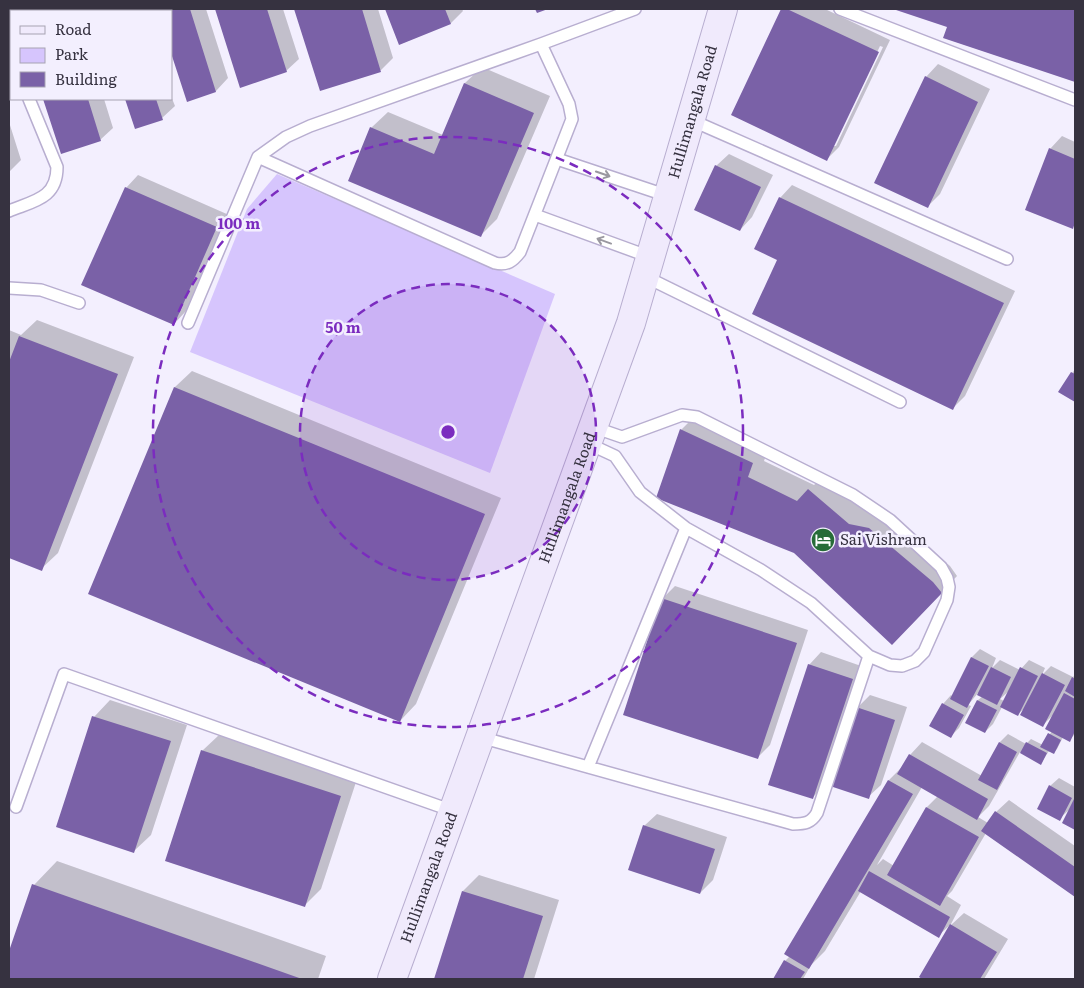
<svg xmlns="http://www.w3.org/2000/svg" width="1084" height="988" font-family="Literata,serif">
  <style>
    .green { fill: #d6c5fd }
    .shadow { fill: #0003; fill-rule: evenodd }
    .building { fill: #7a61a7 }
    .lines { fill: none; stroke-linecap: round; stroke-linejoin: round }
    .lane-casing { stroke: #b8aed0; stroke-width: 14 }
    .secondary-casing { stroke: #b8aed0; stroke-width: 30 }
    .lane { stroke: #fff; stroke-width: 11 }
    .secondary { stroke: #f0eafc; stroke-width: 28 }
    .oneway { stroke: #9a98a0 }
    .ring { fill: none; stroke: #7b2cbf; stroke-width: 2.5; stroke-dasharray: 9 6 }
    .labels { text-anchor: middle; stroke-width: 5; stroke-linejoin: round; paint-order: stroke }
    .street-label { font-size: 15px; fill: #363240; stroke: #f3effe }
    .poi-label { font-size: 15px; fill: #363240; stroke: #f3effe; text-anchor: start }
    .centre { fill: #7b2cbf; stroke: #f3effe; stroke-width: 2.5 }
    .ring-label { font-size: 15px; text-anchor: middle; font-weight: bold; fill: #7b2cbf; stroke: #f3effe; stroke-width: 5; stroke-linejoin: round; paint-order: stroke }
  </style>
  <rect width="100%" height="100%" fill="#f3effe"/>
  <path class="green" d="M 277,174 L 555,294 L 490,473 L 190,352 L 247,209 Z"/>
  <path class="shadow" d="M 16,9 L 75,9 L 76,11 L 17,11 Z
    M 98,9 L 144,9 L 144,11 L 99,11 Z
    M 159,9 L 206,9 L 228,78 L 216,91 L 188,100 L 171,11 L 159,11 Z
    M 217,9 L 283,9 L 299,59 L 286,71 L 241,86 Z
    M 296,9 L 378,9 L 393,58 L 381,70 L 321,90 Z
    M 386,9 L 462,9 L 463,11 L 451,23 L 400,44 Z
    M 783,9 L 825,9 L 890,40 L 839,147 L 827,159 L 732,115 ZM 880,46 L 883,47 L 836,146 L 833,146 Z
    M 896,9 L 1075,9 L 1075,81 L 945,38 L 949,26 Z
    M 938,64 L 990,89 L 940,194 L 927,207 L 926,77 Z
    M 482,67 L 550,96 L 497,219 L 480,236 L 371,128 L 388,112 L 443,135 L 465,83 Z
    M 171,96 L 175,106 L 162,118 L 135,127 L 126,99 L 171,99 Z
    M 45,99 L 104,99 L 113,128 L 100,140 L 62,153 Z
    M 9,122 L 21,160 L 9,172 Z
    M 1062,136 L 1075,142 L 1075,225 L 1072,227 L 1050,149 Z
    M 729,154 L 773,175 L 752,217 L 740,230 L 716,166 Z
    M 138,175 L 229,215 L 186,311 L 174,324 L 126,188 Z
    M 792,185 L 1015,291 L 965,396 L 953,408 L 779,260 L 780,198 Z
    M 37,320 L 134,357 L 58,553 L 41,569 L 9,557 L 9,330 L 21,335 Z
    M 1075,369 L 1075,401 L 1060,392 Z
    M 192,371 L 501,498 L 416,704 L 400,721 L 90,594 L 175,387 Z
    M 698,413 L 769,446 L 764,461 L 814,485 L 826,474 L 866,508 L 886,512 L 950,566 L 957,576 L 909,627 L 794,552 L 681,430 Z
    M 675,586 L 808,630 L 770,745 L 757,758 L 663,598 Z
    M 980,649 L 996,658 L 992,668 L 1000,660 L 1020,670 L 1029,660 L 1045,668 L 1042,675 L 1051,666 L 1073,677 L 1075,675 L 1075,734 L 1069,740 L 1063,737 L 1057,749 L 1053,753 L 1049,751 L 1041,763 L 1020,752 L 989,806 L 978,817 L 988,823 L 996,812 L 1009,800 L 1075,846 L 1075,895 L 986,833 L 952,891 L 947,896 L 961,905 L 951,924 L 938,936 L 861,891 L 825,951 L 811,965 L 803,979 L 775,979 L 785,961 L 790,956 L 889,780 L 903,766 L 910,755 L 922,742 L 982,776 L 1000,742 L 1008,734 L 1026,744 L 1031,739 L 1043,745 L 1052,731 L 1053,715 L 1043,725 L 1026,707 L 1017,715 L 1002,707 L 993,724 L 985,732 L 967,723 L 978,700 L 983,696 L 978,693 L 968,705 L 971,706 L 959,728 L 951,736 L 943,704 L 951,695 L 952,696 L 972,657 ZM 1009,691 L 1004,701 L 1000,699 ZM 922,787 L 938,796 L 927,807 L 894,866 L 883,859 L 877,865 Z
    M 821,652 L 864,667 L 825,785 L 812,798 L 809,665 Z
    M 870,695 L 907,707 L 881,785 L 868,797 L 857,708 Z
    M 110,700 L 187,725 L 151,835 L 134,851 L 94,717 Z
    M 219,735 L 357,779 L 321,889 L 305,905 L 202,751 Z
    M 1059,778 L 1075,787 L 1075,829 L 1063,823 L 1070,809 L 1059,819 L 1050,786 Z
    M 657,814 L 727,837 L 713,880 L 700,893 L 644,826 Z
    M 57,861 L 326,956 L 318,979 L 9,979 L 9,955 L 34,885 Z
    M 479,875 L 559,900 L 534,979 L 435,979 L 463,891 Z
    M 964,913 L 1008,939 L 984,979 L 925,979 L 920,977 L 951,925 Z"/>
  <path class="building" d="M 15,9 L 59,9 L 60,11 L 16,11 Z
    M 97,9 L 127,9 L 128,11 L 97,11 Z
    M 157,9 L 190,9 L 216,92 L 187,102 L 171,53 L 171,11 L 158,11 Z
    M 215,9 L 267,9 L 287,72 L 240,88 Z
    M 294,9 L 362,9 L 381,72 L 320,91 Z
    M 385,9 L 445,9 L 451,24 L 399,45 Z
    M 535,9 L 548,9 L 537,13 Z
    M 781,9 L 787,9 L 879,52 L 827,161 L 731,115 Z
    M 893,9 L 1075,9 L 1075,82 L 943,38 L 947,27 Z
    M 925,76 L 978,102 L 928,208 L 874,183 Z
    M 464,83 L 534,113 L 481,237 L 348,181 L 370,127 L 434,154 Z
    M 43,99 L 88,99 L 101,141 L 61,154 Z
    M 125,99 L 156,99 L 163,120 L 135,129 Z
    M 1049,148 L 1075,159 L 1075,222 L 1073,229 L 1025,210 Z
    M 715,165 L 761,187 L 740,231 L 694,210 Z
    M 125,187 L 217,227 L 174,325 L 81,285 Z
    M 779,197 L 1004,303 L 953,410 L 752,314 L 777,260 L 754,249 Z
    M 19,336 L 118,374 L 42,571 L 9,558 L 9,362 Z
    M 1071,372 L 1075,374 L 1075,402 L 1058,392 Z
    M 174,387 L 485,514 L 400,722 L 88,594 Z
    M 680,429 L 753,463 L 748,477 L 797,501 L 808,489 L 849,524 L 869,528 L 933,582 L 942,593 L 892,645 L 794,553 L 656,498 Z
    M 661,598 L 797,643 L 758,759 L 623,715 Z
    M 971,657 L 989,666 L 967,708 L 950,699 Z
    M 808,664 L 853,679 L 813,799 L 768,785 Z
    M 991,667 L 1011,677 L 997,705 L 977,695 Z
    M 1020,667 L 1038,676 L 1018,716 L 1000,707 Z
    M 1042,673 L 1065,685 L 1043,727 L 1020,715 Z
    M 1072,677 L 1075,679 L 1075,697 L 1065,691 Z
    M 1064,693 L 1075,699 L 1075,731 L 1070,742 L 1045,729 Z
    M 977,700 L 997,710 L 985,733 L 965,723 Z
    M 942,703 L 964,715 L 951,738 L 929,726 Z
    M 856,707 L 895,720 L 869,799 L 830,786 Z
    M 92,716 L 171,741 L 134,853 L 56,827 Z
    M 1048,733 L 1061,740 L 1054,754 L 1040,747 Z
    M 999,742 L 1017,752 L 997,790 L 978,780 Z
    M 1026,742 L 1047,753 L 1041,765 L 1020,753 Z
    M 201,750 L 341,796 L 305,907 L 165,861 Z
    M 909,754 L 988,799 L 977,820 L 897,774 Z
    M 888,780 L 913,794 L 809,969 L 784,954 Z
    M 1049,785 L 1072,798 L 1060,821 L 1037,809 Z
    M 1075,797 L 1075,830 L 1062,823 Z
    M 926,807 L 979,837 L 940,906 L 887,875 Z
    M 995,811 L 1075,867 L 1075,897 L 981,831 Z
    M 643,825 L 715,849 L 700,894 L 628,870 Z
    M 869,871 L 950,917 L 939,938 L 858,891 Z
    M 32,884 L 302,979 L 9,979 L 9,951 Z
    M 462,891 L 543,916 L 523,979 L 434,979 Z
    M 950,924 L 997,952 L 980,979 L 922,979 L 919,977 Z
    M 784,960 L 805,972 L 800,979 L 773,979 Z"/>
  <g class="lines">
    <g class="lane-casing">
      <path id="lane" d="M 840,9 L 1075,100
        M 9,49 L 11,55
        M 691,120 L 1007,259
        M 258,157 L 495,263 C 507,266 513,261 520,252 L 572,119 L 569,104 L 541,44
        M 557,159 L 668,196
        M 9,211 C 33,201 57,199 57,167 L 29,99
        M 535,215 L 650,257
        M 644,276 L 900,402
        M 9,288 L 41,290 L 79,303
        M 188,323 L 258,157 L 286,137 L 310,126 L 541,44 L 635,9
        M 587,443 L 615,456 L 640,492 L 686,528 L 761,570 L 811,603 L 869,656 L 890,665 L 902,666 L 915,661 L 924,652 L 947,600 L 949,587 L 947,578 L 941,567 L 890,520 L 853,495 L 697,417 L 682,415 L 622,437 L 593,427
        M 480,737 L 793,824 C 805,824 811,823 817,813 L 869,656
        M 588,767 L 686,528
        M 16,807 L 64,674 L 453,811"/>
    </g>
    <g class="secondary-casing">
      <g id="secondary">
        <path id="s1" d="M 392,979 L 631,323 L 723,9"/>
      </g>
    </g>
    <use href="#lane" class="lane"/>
    <use href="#secondary" class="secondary"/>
  </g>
  <defs><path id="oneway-shaft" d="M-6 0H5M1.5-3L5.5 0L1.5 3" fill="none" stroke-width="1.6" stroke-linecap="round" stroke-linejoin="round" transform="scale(1.25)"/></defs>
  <g class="oneway">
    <use href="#oneway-shaft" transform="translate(603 174) rotate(19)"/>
    <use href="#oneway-shaft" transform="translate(604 241) rotate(-160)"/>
  </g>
  <circle cx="448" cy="432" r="148" fill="#7b2cbf" fill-opacity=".12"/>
  <g class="ring">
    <circle cx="448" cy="432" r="148"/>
    <circle cx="448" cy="432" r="295"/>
  </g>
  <defs>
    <g id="hotel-disc" transform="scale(1.25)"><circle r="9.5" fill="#276c38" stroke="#f3effe"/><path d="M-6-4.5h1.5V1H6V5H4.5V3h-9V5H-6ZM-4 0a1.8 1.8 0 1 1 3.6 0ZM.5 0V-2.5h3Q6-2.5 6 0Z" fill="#fff"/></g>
  </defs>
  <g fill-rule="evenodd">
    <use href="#hotel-disc" x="823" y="540"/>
  </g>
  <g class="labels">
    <g class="street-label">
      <text dy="5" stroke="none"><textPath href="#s1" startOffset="918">Hullimangala Road</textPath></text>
      <text dy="5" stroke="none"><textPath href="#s1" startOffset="512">Hullimangala Road</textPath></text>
      <text dy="5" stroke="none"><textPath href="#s1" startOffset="108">Hullimangala Road</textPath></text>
    </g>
    <g class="poi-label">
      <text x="840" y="545">Sai Vishram</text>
    </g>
  </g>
  <circle cx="448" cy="432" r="8" class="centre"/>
  <g class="ring-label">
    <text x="239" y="229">100 m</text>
    <text x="343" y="333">50 m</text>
  </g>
  <rect width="1084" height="988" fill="none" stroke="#363240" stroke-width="20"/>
  <rect x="10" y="10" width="162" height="90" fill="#f3effe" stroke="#a7a3b2"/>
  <rect x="20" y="26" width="25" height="8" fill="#f0eafc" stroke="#a7a3b2"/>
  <text x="55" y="35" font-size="15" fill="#363240">Road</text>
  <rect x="20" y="48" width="25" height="15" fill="#d6c5fd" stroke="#a7a3b2"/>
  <text x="55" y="60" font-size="15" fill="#363240">Park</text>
  <rect x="20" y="72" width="25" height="15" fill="#7a61a7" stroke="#a7a3b2"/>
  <text x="55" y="85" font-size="15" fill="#363240">Building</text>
</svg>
